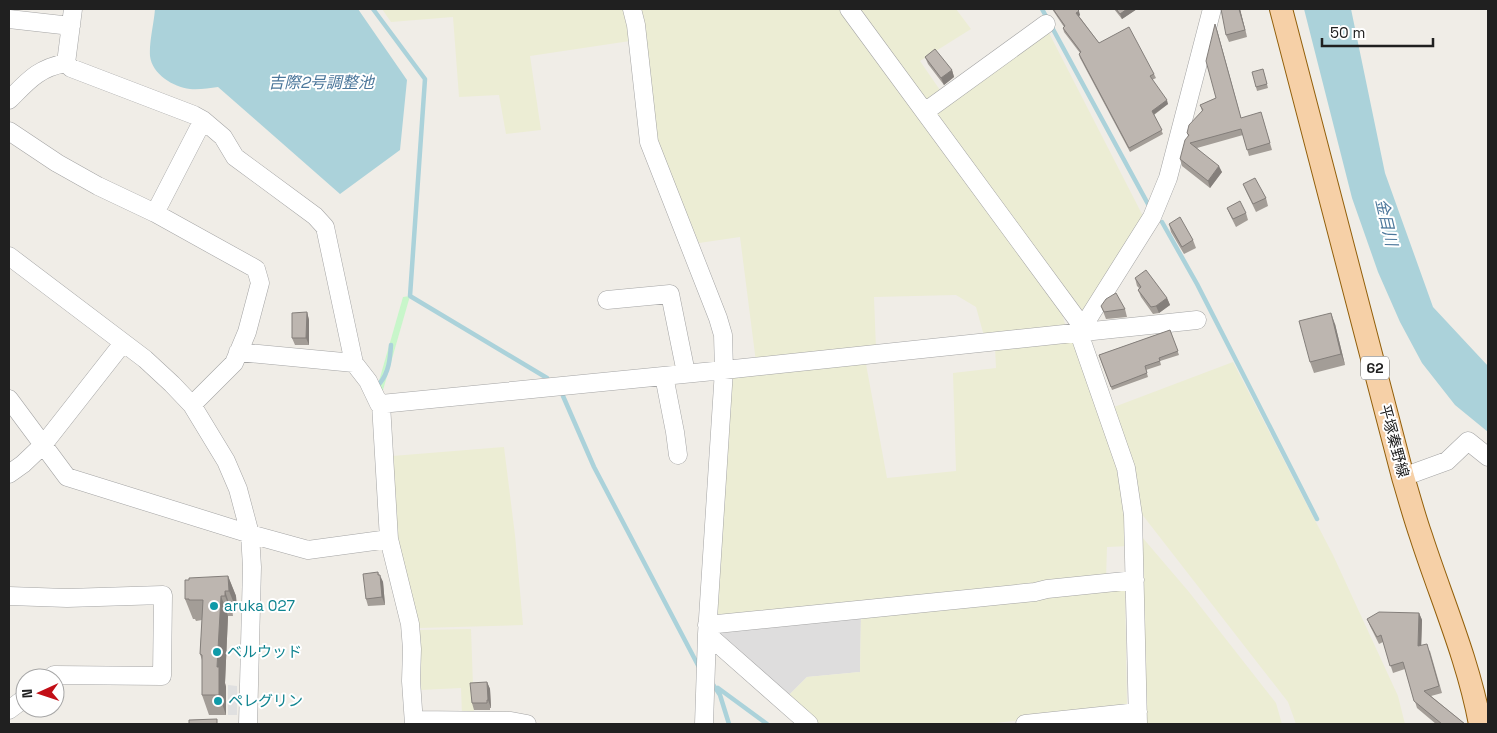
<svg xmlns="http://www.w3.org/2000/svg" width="1497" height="733" font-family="'Space Grotesk','Noto Sans JP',sans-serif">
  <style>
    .residential { fill: #dedddd }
    .farmland { fill: #ecedd4 }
    .park { fill: #c8f6ca }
    .parking { fill: #e0e0e0 }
    .water { fill: #abd2da }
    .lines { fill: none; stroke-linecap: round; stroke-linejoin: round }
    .stream { stroke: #abd2da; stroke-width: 4.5 }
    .minor-casing { stroke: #a4a4a4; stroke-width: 19 }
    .major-casing { stroke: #925f0a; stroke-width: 24 }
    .minor { stroke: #fff; stroke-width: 18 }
    .major { stroke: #f6d0a7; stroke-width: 22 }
    .wall { fill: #a39d97 }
    .shaded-wall { fill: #847f7b }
    .building { fill: #bdb6b0; stroke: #847f7b }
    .culture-dot { fill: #0f9aa8; stroke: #fff; stroke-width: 2 }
    .labels { text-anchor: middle; stroke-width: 4; stroke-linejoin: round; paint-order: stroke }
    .shield { fill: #fff; stroke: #636363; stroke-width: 1 }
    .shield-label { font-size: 14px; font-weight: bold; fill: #202020 }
    .street-label { font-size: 15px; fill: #202020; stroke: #fff }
    .culture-label { font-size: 15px; fill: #0d838f; stroke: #fff; text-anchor: start }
    .water-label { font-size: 16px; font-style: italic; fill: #4c779b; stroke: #fff }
  </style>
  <rect width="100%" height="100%" fill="#f0ede7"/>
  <path class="residential" d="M 861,615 L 860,672 L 807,677 L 786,698 L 713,629 Z"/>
  <path class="farmland" d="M 382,9 L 624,9 L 630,41 L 530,56 L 541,130 L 506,134 L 499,95 L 459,97 L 453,17 L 391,22 Z
    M 640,9 L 839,9 L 1062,312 L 1066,328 L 984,336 L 976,307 L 956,295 L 874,297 L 876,349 L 756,362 L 740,237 L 699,243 L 657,143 Z
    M 855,9 L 956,9 L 971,29 L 920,61 L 942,93 L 926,104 Z
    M 1047,29 L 1145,220 L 1080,317 L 933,114 Z
    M 1071,340 L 1076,348 L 1116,463 L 1126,500 L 1129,546 L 1107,547 L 1106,579 L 716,619 L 729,377 L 866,364 L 887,478 L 956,471 L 953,373 L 996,368 L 995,347 Z
    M 1233,362 L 1333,555 L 1398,696 L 1405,724 L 1296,724 L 1288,702 L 1141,513 L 1114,407 Z
    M 504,447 L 515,535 L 523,625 L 419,628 L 397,545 L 392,456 Z
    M 1142,537 L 1189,592 L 1276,703 L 1282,724 L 1146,724 Z
    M 1125,588 L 1127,709 L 985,724 L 815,724 L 786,698 L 807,677 L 860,672 L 861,615 Z
    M 471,629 L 474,714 L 462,715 L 461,688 L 421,690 L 419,630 Z"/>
  <path class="park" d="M 410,296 L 379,404 L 375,395 L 403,297 Z"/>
  <path class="parking" d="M 228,685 L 237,686 L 237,715 L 228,715 Z"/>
  <path class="water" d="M 155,9 L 358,9 L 407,80 L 400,150 L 340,194 L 218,87 C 209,88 199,90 190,89 C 173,87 152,74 150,56 C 149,42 154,23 155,9 Z
    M 1304,9 L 1351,9 L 1385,173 L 1433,307 L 1488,366 L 1488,432 L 1455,405 L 1422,363 L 1400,322 L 1378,272 L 1352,198 Z"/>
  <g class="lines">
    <path class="stream" d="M 373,9 L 425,79 L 410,296 L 547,378
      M 1042,9 L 1148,204
      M 1162,222 L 1197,284 L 1317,519
      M 380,383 C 389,372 390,359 391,345
      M 563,396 L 594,467 L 700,669
      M 710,680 L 720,695 L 729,724
      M 718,688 L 767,724"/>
    <g class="minor-casing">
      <path id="minor" d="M 632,9 L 636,25 L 649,142 L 718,318 L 723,335 L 724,370 L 707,634 L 704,724
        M 849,9 L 1079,322 L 1079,333 L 1126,468 L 1133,515 L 1138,724
        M 9,19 L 71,26
        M 66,63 L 73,9
        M 9,100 C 28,81 38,68 66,63 L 71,68 L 194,115 L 203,120 L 223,137 L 235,157 L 315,216 L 325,227 L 354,363 L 368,381 L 379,404 L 381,404 L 389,539 L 410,624 L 412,649 L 411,681 L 414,724
        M 926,111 L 1046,24
        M 9,131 L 57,163 L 98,186 L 155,213 L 256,269 L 260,283 L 247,332 L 234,363 L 192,405
        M 155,213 L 203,120
        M 9,256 L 145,359 L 172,384 L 192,405 L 226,461 L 238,489 L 250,534 L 252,567 L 248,724
        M 607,300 L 670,294 L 686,373
        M 1079,333 L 1152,217 L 1168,178 L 1212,9
        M 238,352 L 354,363
        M 664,376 L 675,432 L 678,455
        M 9,399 L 67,477 L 250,534 L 308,550 L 389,539
        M 381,404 L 724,370 L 1197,320
        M 9,474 L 23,464 L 43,445 L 123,343
        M 1403,477 L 1447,461 L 1468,441 L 1488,457
        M 9,596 L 67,598 L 163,595 L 162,676 L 54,675 L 50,678
        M 707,625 L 1035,592 L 1047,589 L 1135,580
        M 707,634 L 809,724
        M 9,710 L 25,698
        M 414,720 L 511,721 L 527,724
        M 1025,724 L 1138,712"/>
    </g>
    <g class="major-casing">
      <path id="major" d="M 1281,9 L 1403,477 C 1409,497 1414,516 1421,536 C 1441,598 1468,659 1480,724"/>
    </g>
    <use href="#minor" class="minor"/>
    <use href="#major" class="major"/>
  </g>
  <path class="wall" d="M 1052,9 L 1077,9 L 1080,15 L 1079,16 L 1099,43 L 1154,74 L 1156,78 L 1152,80 L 1168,104 L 1154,115 L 1163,134 L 1130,152 L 1080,58 L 1079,54 L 1080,53 L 1064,32 L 1063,28 L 1064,27 Z
    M 1114,9 L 1137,9 L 1122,19 Z
    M 1240,9 L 1247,37 L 1229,42 L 1226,35 Z
    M 1217,30 L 1241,118 L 1263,119 L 1272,150 L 1249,156 L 1243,135 L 1197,148 L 1222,172 L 1210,188 L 1182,166 L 1180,159 L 1188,136 L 1187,133 L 1202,111 L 1200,105 L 1216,98 Z
    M 925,57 L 952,70 L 954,77 L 944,85 L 928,64 Z
    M 1263,69 L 1268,88 L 1257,91 L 1256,87 Z
    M 1243,184 L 1266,198 L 1268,206 L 1256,212 L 1246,191 Z
    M 1227,208 L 1246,213 L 1248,220 L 1236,227 L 1230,215 Z
    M 1169,224 L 1193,240 L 1196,248 L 1184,254 L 1171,232 Z
    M 1135,278 L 1167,298 L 1170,305 L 1159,313 L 1153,314 L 1141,297 L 1138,290 L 1139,288 L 1137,286 Z
    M 1101,306 L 1125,309 L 1127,317 L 1106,319 Z
    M 307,312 L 309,320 L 309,345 L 295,345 L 292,338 Z
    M 1335,324 L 1345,365 L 1314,373 L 1310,362 Z
    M 1170,330 L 1179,355 L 1160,361 L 1161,365 L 1146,370 L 1148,377 L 1112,390 L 1099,355 Z
    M 379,575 L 383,582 L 385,605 L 368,606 L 366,599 Z
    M 228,576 L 236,596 L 237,611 L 232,612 L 233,616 L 228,616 L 225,683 L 226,687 L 226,715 L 209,715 L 202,695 L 202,660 L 200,654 L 202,620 L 196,621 L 195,619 L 193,619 L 185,599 Z
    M 1419,613 L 1422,620 L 1421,645 L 1430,651 L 1442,693 L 1431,696 L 1465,724 L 1436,724 L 1417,708 L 1405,669 L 1393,673 L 1383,642 L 1379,644 L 1370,626 L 1367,619 Z
    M 487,682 L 490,689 L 491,708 L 490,708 L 490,710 L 474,710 L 472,703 Z"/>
  <path class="shaded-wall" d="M 1127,9 L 1137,9 L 1122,19 L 1120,14 Z
    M 1239,9 L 1240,9 L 1247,37 Z
    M 1079,11 L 1080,15 L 1078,17 L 1076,13 Z
    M 1215,24 L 1217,30 L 1243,125 L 1241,118 Z
    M 952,70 L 954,77 L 944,85 L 941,78 Z
    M 1167,100 L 1168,104 L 1153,115 L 1152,111 Z
    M 1219,166 L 1222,172 L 1210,188 L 1208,181 Z
    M 1167,298 L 1170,305 L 1159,313 L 1156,306 Z
    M 307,312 L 309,320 L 309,345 L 306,338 Z
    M 1331,313 L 1335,324 L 1345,365 L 1341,354 Z
    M 378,572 L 381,579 L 380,575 L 383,582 L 385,605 L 382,597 Z
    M 228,576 L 236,596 L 237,611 L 229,591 Z
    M 225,591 L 232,612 L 233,616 L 225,596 Z
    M 221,596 L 228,616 L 225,683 L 226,687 L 226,715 L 219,695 L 217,667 Z
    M 1419,613 L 1422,620 L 1421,653 L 1418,646 Z
    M 487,682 L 490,689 L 491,708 L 488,700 Z"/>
  <path class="building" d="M 1053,9 L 1077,9 L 1079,11 L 1076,13 L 1099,43 L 1129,27 L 1154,74 L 1150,76 L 1167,100 L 1152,111 L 1162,130 L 1129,148 L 1079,54 L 1081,52 L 1063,28 L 1065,26 Z
    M 1116,9 L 1127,9 L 1120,14 Z
    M 1221,9 L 1239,9 L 1245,30 L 1226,35 Z
    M 1215,24 L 1241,118 L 1261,112 L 1270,143 L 1247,150 L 1241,129 L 1190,143 L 1219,166 L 1208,181 L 1180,159 L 1185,140 L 1189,135 L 1187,133 L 1189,125 L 1203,110 L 1200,105 L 1216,98 L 1206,61 Z
    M 935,49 L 952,70 L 941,78 L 925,57 Z
    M 1263,69 L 1267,84 L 1256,87 L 1252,72 Z
    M 1255,178 L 1266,198 L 1253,204 L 1243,184 Z
    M 1240,201 L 1246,213 L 1233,219 L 1227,208 Z
    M 1180,217 L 1193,240 L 1182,247 L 1169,224 Z
    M 1146,270 L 1167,298 L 1156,306 L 1151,307 L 1138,290 L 1141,287 L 1135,278 Z
    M 1116,293 L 1125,309 L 1104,312 L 1101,306 L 1106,299 Z
    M 307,312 L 306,338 L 292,338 L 292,313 Z
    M 1331,313 L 1341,354 L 1310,362 L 1299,321 Z
    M 1170,330 L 1178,351 L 1159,358 L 1160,361 L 1145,366 L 1147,373 L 1111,387 L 1099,355 Z
    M 378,572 L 378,575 L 380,575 L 382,597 L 366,599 L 363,574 Z
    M 228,576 L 229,591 L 225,591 L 225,596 L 221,596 L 217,667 L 219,667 L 219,695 L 202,695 L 202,655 L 200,654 L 203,600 L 189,600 L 189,599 L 185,599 L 185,580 L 189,580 L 189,578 Z
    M 1379,612 L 1419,613 L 1418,646 L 1427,644 L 1439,686 L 1424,691 L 1465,724 L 1439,724 L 1442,724 L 1414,701 L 1403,662 L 1390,666 L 1381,635 L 1377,637 L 1367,619 Z
    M 487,682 L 488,700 L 487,700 L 487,703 L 472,703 L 470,683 Z
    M 217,719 L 217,724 L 189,724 L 189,720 Z"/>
  <g class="culture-dot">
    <circle cx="214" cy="606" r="5"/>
    <circle cx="217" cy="652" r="5"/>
    <circle cx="218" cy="701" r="5"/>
  </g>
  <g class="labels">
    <rect class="shield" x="1361" y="356.5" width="28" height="23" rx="4"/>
    <g class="shield-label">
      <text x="1375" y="373">62</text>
    </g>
    <g class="street-label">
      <text transform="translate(1394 441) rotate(75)" y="5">平塚秦野線</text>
    </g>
    <g class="culture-label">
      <text x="224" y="611">aruka 027</text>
      <text x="227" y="657">ベルウッド</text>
      <text x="228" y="706">ペレグリン</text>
    </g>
    <g class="water-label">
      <text x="321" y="88">吉際2号調整池</text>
      <text transform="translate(1387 222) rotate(77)" y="6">金目川</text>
    </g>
  </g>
  <rect width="1497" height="733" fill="none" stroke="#202020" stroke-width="20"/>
  <g transform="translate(40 693) rotate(267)"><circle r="24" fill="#ffffff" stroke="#a6a6a6"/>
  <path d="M0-4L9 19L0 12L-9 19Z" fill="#c20e16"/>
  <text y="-8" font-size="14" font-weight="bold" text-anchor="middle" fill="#202020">N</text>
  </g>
  <path d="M1322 38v8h111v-8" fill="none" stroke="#202020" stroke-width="2.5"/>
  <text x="1330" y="38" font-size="15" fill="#202020" stroke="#ffffff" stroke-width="4" paint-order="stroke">50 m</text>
</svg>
